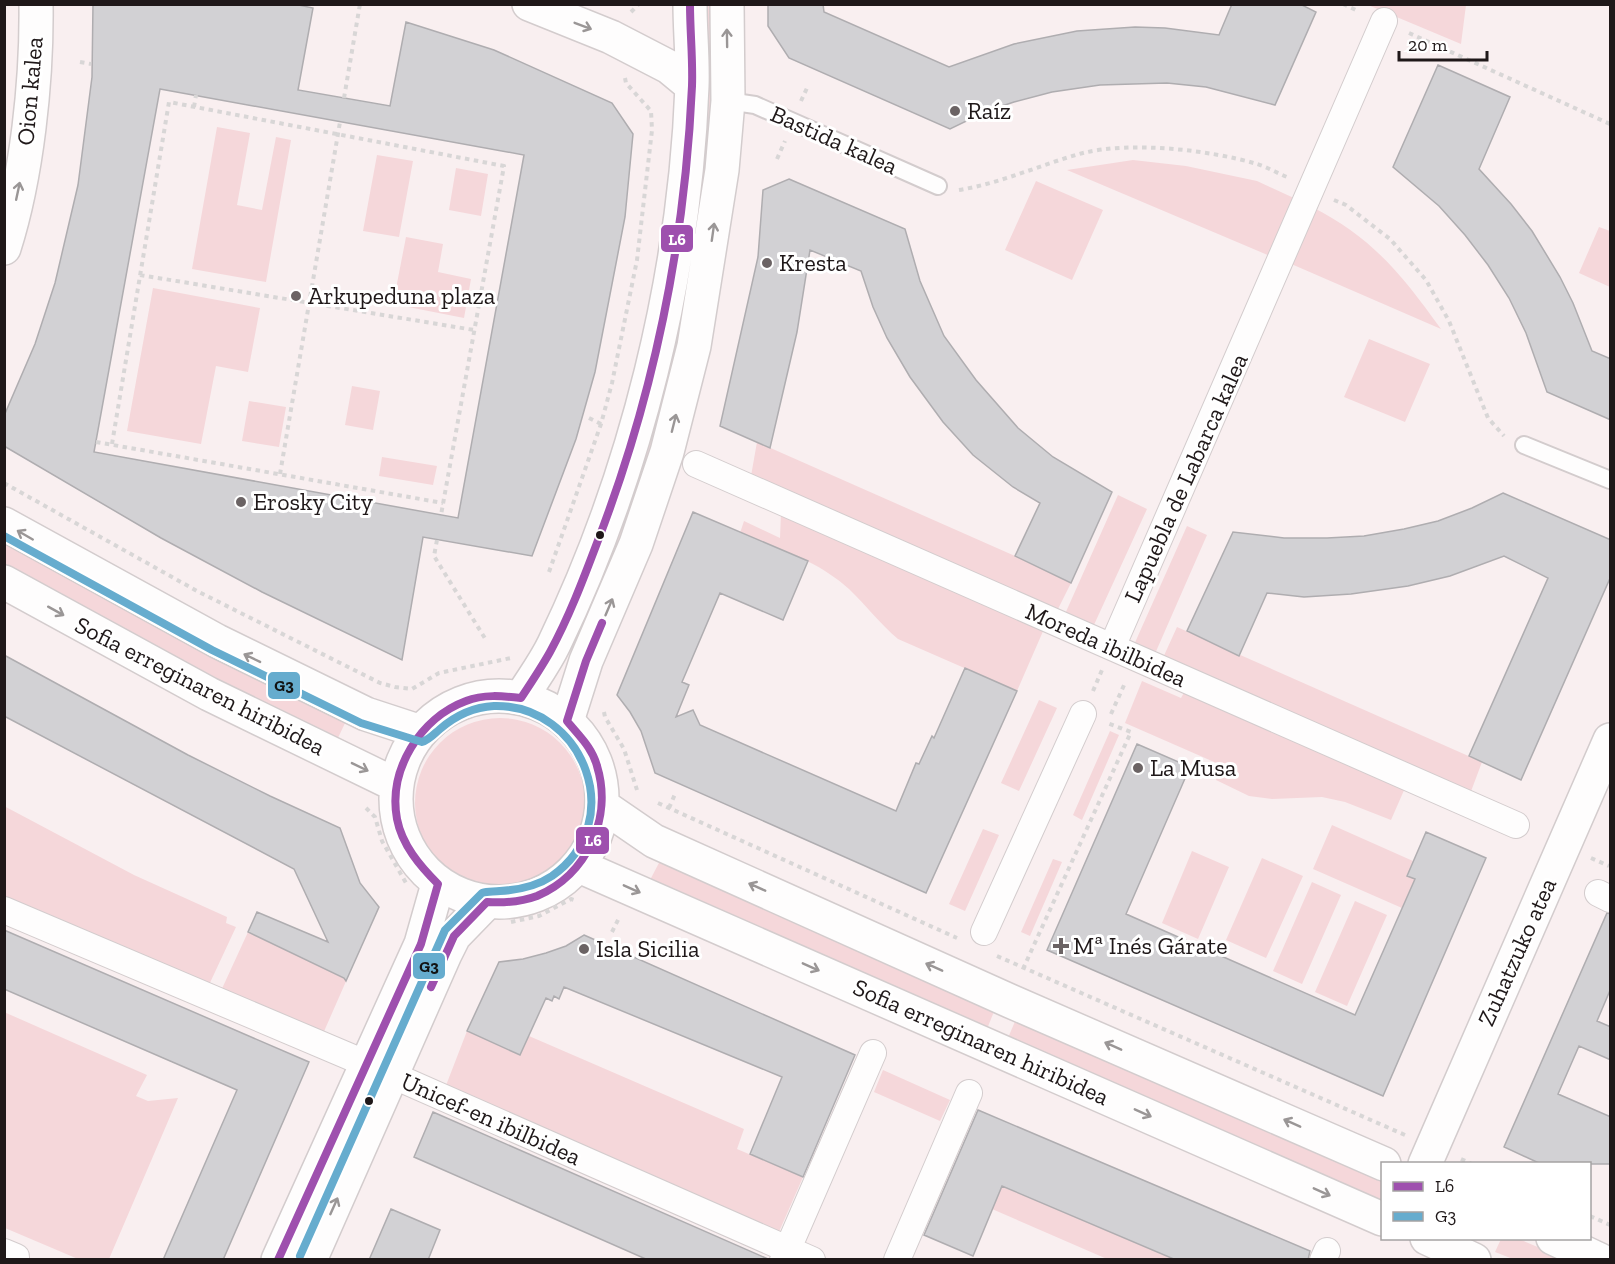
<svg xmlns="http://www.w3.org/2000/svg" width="1615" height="1264" font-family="'Zilla Slab',serif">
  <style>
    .green { fill: #f5d7da }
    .building { fill: #d2d1d4; stroke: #afadb0; stroke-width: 1.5; fill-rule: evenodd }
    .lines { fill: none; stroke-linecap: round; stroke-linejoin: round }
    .service-casing { stroke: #d3cccd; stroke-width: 20 }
    .pedestrian-casing { stroke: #d3cccd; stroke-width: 28 }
    .minor-casing { stroke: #d3cccd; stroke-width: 36 }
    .secondary-casing { stroke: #d3cccd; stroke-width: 36 }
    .path { stroke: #d8d6d6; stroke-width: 4; stroke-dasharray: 4.5 4.5; stroke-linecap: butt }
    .service { stroke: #fefdfd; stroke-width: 16 }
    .pedestrian { stroke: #fefdfd; stroke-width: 26 }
    .minor { stroke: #fefdfd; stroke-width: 33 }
    .secondary { stroke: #fefdfd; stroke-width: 33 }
    .bus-1-casing { stroke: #fff; stroke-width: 12 }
    .bus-2-casing { stroke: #fff; stroke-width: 12 }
    .bus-1 { stroke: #9e50ae; stroke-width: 8 }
    .bus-2 { stroke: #66acce; stroke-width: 8 }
    .oneway { stroke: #9a9696 }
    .poi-dot { fill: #6b6364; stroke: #fff; stroke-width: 2 }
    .bus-dot { fill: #1f1819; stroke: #fff; stroke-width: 2 }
    .labels { text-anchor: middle; stroke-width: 6; stroke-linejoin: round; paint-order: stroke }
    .street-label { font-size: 24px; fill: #1f1819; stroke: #fff }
    .poi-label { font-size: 24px; fill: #1f1819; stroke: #fff; text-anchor: start }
    .line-badge { stroke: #fff; stroke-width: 2 }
    .badge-label { font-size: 16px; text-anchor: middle; font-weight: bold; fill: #fff }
    .pale-badge-label { font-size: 16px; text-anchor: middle; font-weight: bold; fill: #111 }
  </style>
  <rect width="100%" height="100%" fill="#f9eff0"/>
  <path class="green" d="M 705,5 L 713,5 L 715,65 L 710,152 L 666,426 L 582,643 L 571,638 L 603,571 L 654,427 L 673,351 L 697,213 Z
    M 1368,5 L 1466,5 L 1461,44 Z
    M 217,127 L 250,133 L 237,205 L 262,210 L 276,137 L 291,140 L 266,282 L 192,269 Z
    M 377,155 L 413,161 L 399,237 L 363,231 Z
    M 1133,160 L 1186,166 L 1257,181 L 1296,199 L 1270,256 L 1067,170 Z
    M 456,168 L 488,174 L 481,216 L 449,210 Z
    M 1036,181 L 1103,210 L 1072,280 L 1005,250 Z
    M 1312,207 C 1373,238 1402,275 1441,329 L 1289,263 Z
    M 1599,227 L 1610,231 L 1610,287 L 1579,273 Z
    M 406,237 L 443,244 L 438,272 L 471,279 L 464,318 L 393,304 Z
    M 153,288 L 260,308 L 248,372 L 216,366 L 201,444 L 127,431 Z
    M 1369,339 L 1430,364 L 1405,422 L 1344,397 Z
    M 352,386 L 380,391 L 373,430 L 345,425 Z
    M 249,401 L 286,407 L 279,447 L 242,441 Z
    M 757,442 L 1015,556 L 1071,583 L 1056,613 L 751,476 Z
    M 382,457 L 437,466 L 433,485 L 379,476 Z
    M 1118,495 L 1147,509 L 1093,627 L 1065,614 Z
    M 781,513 L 1044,629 L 1017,691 L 898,639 C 880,624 866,605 849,589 C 819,561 777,548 740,533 L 744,521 L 780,538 Z
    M 1187,526 L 1207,535 L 1154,656 L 1133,647 Z
    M 4,542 L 346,721 L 337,740 C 225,684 112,630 5,566 Z
    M 1177,627 L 1482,762 L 1470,794 L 1162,660 Z
    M 1142,681 L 1181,698 L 1186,689 L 1405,788 L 1391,820 L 1345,802 L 1322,797 L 1272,799 L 1249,796 L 1216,780 L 1221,765 L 1125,723 Z
    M 1039,700 L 1057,708 L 1019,791 L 1001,783 Z
    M415 803a85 85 0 1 1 170 0a85 85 0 1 1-170 0Z
    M 1110,731 L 1119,735 L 1082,820 L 1073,815 Z
    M 4,806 L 134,875 L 227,917 L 226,923 L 236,927 L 208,987 L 5,897 Z
    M 1332,825 L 1413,861 L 1407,876 L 1415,879 L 1402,908 L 1313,869 Z
    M 983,829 L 999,835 L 965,911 L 949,904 Z
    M 1192,851 L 1229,867 L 1198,939 L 1162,923 Z
    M 1262,858 L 1303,876 L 1266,958 L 1226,940 Z
    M 1053,859 L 1062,862 L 1030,936 L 1021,932 Z
    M 660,861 L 995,1009 L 987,1029 L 650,880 Z
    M 1312,882 L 1341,895 L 1302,984 L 1273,971 Z
    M 1355,901 L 1387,915 L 1347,1006 L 1315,992 Z
    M 248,932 L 347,979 L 322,1036 L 220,993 Z
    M 4,1012 L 147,1075 L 136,1096 L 148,1101 L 178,1098 L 109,1259 L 78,1259 L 5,1228 Z
    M 1016,1019 L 1382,1178 L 1382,1203 L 1008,1038 Z
    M 467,1031 L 520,1055 L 529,1036 L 744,1129 L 737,1149 L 803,1177 L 778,1234 L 445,1088 Z
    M 883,1070 L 950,1100 L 940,1121 L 874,1092 Z
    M 1002,1186 L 1176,1259 L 1107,1259 L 992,1209 Z
    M 1501,1239 L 1519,1239 L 1566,1259 L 1513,1259 L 1495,1252 Z"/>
  <path class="building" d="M 93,4 L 294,4 L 313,8 L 298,90 L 390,106 L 406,22 L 494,50 L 612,103 L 633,134 L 625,217 L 595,372 L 576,439 L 532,556 L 423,537 L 402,660 L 262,592 L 161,538 L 4,446 L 4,416 L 35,344 L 55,283 L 78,185 L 92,77 ZM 160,89 L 524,155 L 458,518 L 94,452 Z
    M 768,4 L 823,4 L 824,12 L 949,67 L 1014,44 L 1077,31 L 1135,27 L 1165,28 L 1219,35 L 1232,4 L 1300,4 L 1316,12 L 1275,105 L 1206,87 L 1167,83 L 1100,85 L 1052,92 L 1014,102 L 987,111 L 950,129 L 789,58 L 768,26 Z
    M 1438,65 L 1510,97 L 1479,169 L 1511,204 L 1532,231 L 1560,277 L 1573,303 L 1592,351 L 1611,359 L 1611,420 L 1547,392 L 1526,333 L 1509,298 L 1488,265 L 1465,235 L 1439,206 L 1393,167 Z
    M 789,179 L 905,229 L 920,281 L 944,336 L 976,380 L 1018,428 L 1053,457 L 1112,492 L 1071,583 L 1015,556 L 1040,503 L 1013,487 L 973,455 L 943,422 L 910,377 L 887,338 L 873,307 L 861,271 L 810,250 L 797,332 L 770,448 L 720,426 L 758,257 L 763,190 Z
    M 1503,493 L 1611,540 L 1611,576 L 1521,780 L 1469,756 L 1548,578 L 1504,556 L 1450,576 L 1408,586 L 1351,594 L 1304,597 L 1267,593 L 1239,656 L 1187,631 L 1233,532 L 1284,538 L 1327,538 L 1364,536 L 1404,529 L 1438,521 L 1472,508 Z
    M 693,512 L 808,561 L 783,620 L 720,593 L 682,682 L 689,685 L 676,717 L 693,710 L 700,725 L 896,811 L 916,763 L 919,764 L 932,736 L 934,738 L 965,668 L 1017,691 L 926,893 L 655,773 L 641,731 L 630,712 L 617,695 Z
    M 4,655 L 188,755 L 270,796 L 340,828 L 360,883 L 379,907 L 346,981 L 344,978 L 248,932 L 257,912 L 328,942 L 294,869 L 4,716 Z
    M 1137,744 L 1190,767 L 1126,914 L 1355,1015 L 1415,879 L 1407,876 L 1426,832 L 1486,858 L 1383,1096 L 1047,950 Z
    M 1607,913 L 1611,914 L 1611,988 L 1597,1021 L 1611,1027 L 1611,1060 L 1579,1046 L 1558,1094 L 1611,1117 L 1611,1164 L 1541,1164 L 1504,1147 Z
    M 4,930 L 309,1062 L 223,1260 L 163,1260 L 237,1090 L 4,989 Z
    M 584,935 L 855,1055 L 803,1177 L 750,1154 L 782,1077 L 564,987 L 559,999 L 554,996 L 552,1001 L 546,998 L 520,1055 L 467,1031 L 499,962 L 523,959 L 546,953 L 566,946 Z
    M 978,1110 L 1310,1251 L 1308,1260 L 1176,1260 L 1002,1186 L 973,1256 L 924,1235 Z
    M 433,1112 L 768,1259 L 768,1260 L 648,1260 L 414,1157 Z
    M 391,1209 L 440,1230 L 428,1260 L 369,1260 Z"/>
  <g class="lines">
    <g class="service-casing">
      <path id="service" d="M 728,101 L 755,105 L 938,186
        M 1524,445 L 1610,480"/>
    </g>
    <g class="pedestrian-casing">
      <path id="pedestrian" d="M 696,464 L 1516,825
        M 1112,647 L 1384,21
        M 1598,893 L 1610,899
        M 4,910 L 367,1064 L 812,1260
        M 984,932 L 1083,714
        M 4,1252 L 16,1257 L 16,1260
        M 783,1260 L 873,1053
        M 897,1260 L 969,1093
        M 1323,1260 L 1327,1251"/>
    </g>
    <g class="minor-casing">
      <path id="minor" d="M 529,4 L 611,37 L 669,67 L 692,86
        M 4,248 C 27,176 37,80 36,4
        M 521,698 C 532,680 545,663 554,644 C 636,474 685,275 692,86 C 693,59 690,32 690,4
        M 567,721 L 586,661 L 636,544 L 667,452 L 694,346 L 722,170 L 728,101 L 727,4
        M 1425,1164 L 1610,740
        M 278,1260 L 421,944 L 438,884
        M 310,1260 L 445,954 L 454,936 L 487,902"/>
    </g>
    <g class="secondary-casing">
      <path id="secondary" d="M 4,524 L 217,641 L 366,714 L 421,732
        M 4,582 L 209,694 L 396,785
        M396 799a103 103 0 1 1 206 0a103 103 0 1 1-206 0Z
        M 603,806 L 654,841 L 1010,1001 L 1384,1164
        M 579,866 L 1382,1219
        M 1427,1238 L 1474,1260
        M 1553,1238 L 1600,1260"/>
    </g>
    <path class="path" d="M 1343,4 L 1358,11
      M 631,12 L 639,4
      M 1409,33 L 1610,124
      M 80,62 L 91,64
      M 344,98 L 360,4
      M 801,101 L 807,88
      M 194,107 L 196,95
      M 777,159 L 785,141
      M 959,190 C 1002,183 1042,164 1083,153 C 1132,141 1210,150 1257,164 C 1267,167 1277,173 1287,177
      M 1334,200 L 1346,205 L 1390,239 L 1426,280 L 1449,321 L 1488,418 L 1504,436
      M 140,275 L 474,330
      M 589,418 L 601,424
      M 96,442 L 443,503
      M 112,444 L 169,102 L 504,166 L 441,515
      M 280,474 L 340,122
      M 4,483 L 197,591 L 380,683 L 395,687 L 412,689 L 439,673 L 511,658
      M 437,540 L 434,556 L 486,640
      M 549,572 L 601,424 L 612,383 L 637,260 L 652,130 L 651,111 L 626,83 L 625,78
      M 1093,691 L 1102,670
      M 604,712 L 605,717 L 624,749 L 637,790
      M 1111,714 L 1125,683
      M 658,803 L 957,938
      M 366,808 L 375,817 L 382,841 L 406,883
      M 669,808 L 675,794
      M 1591,858 L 1609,866
      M 511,922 L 539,916 L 571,899 L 574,900
      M 612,932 L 620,916
      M 997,956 L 1405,1135
      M 1023,969 L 1131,732 L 1107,723
      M 1461,1159 L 1472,1164
      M 1590,1216 L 1610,1225"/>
    <use href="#service" class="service"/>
    <use href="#pedestrian" class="pedestrian"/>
    <use href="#minor" class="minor"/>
    <use href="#secondary" class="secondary"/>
    <g class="bus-1-casing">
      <path id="bus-1" d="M 431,987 L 454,936 L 487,902 C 503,903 521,902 537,896 C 587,875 613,818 597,766 C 592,747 579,736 567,721 L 586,661 L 602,623
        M 278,1260 L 421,944 L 438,884 C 420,866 402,845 397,819 C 388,770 420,718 466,701 C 483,694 503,696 521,698 C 531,683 541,668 550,652 C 569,617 583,580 597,543 C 653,398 685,242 692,86 C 693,59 690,32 690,4"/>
    </g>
    <g class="bus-2-casing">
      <path id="bus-2" d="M 4,536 L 212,650 L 361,723 L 422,742 C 429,740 434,734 440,729 C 455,716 474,707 494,706 C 584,704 629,822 552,876 C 537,886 518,890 500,891 C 494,892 488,891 482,893 L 445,930 L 300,1256"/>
    </g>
    <use href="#bus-1" class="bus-1"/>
    <use href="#bus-2" class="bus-2"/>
  </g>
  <defs><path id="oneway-shaft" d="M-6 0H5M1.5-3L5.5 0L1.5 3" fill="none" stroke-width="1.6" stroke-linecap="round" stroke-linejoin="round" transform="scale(1.5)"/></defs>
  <g class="oneway">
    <use href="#oneway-shaft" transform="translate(583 26) rotate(21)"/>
    <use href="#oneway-shaft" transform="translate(727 38) rotate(-91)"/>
    <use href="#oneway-shaft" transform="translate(18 191) rotate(-78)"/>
    <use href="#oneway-shaft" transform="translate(713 232) rotate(-82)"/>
    <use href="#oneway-shaft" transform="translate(674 423) rotate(-76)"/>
    <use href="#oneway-shaft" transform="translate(25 535) rotate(-150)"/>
    <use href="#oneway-shaft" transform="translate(609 607) rotate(-67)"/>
    <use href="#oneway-shaft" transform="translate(56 611) rotate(29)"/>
    <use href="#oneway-shaft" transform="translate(252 658) rotate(-154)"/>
    <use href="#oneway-shaft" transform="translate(360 767) rotate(26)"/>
    <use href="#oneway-shaft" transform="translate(757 887) rotate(-156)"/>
    <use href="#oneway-shaft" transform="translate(632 889) rotate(24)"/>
    <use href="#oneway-shaft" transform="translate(811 967) rotate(24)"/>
    <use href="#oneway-shaft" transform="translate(934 967) rotate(-156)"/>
    <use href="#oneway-shaft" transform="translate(1113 1046) rotate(-156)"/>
    <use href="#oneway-shaft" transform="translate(1143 1113) rotate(24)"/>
    <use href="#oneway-shaft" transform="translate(1292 1123) rotate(-156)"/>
    <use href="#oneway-shaft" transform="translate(1322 1192) rotate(24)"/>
    <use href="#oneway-shaft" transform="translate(334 1206) rotate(-66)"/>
  </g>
  <g class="poi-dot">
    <circle cx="955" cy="111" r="6"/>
    <circle cx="767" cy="263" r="6"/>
    <circle cx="296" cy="296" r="6"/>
    <circle cx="241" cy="502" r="6"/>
    <circle cx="1138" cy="768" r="6"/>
    <path d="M1058 937h6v6h6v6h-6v6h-6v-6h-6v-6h6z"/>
    <circle cx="584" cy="949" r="6"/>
  </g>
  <g class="bus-dot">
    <circle cx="600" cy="535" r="5"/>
    <circle cx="369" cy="1101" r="5"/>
  </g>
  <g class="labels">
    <g class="street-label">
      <text transform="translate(30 91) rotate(-85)" y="8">Oion kalea</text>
      <text transform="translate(834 140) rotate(24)" y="8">Bastida kalea</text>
      <text transform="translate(1186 478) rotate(-66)" y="8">Lapuebla de Labarca kalea</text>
      <text transform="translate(1106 645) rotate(24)" y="8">Moreda ibilbidea</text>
      <text transform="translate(200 686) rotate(27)" y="8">Sofia erreginaren hiribidea</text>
      <text transform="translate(1517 952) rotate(-66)" y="8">Zuhatzuko atea</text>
      <text transform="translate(981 1042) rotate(24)" y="8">Sofia erreginaren hiribidea</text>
      <text transform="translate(491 1119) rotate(24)" y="8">Unicef-en ibilbidea</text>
    </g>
    <g class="poi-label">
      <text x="967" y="119">Raíz</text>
      <text x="779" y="271">Kresta</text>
      <text x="308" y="304">Arkupeduna plaza</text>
      <text x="253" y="510">Erosky City</text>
      <text x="1150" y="776">La Musa</text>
      <text x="1073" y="954">Mª Inés Gárate</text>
      <text x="596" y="957">Isla Sicilia</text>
    </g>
  </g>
  <g class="line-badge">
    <rect x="660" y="224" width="34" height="29" rx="6" fill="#9e50ae"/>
    <rect x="267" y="671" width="34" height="29" rx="6" fill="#66acce"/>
    <rect x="575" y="826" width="35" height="29" rx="6" fill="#9e50ae"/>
    <rect x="412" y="952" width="34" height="28" rx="6" fill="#66acce"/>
  </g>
  <g class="badge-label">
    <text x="677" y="245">L6</text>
    <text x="593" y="846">L6</text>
  </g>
  <g class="pale-badge-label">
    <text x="284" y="691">G3</text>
    <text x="429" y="972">G3</text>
  </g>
  <rect width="1615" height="1264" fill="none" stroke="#1f1819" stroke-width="12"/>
  <rect x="1381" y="1162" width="210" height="78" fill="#ffffff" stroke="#a5a3a3" stroke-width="1.5"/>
  <rect x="1393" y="1182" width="30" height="9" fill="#9e50ae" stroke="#a5a3a3" stroke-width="1.5"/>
  <text x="1435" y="1192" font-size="18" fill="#1f1819">L6</text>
  <rect x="1393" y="1212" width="30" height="9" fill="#66acce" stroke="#a5a3a3" stroke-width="1.5"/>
  <text x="1435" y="1222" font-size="18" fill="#1f1819">G3</text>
  <path d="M1399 51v9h88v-9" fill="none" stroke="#1f1819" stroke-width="3"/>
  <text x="1408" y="51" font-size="18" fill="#1f1819" stroke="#ffffff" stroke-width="4.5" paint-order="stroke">20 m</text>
</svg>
